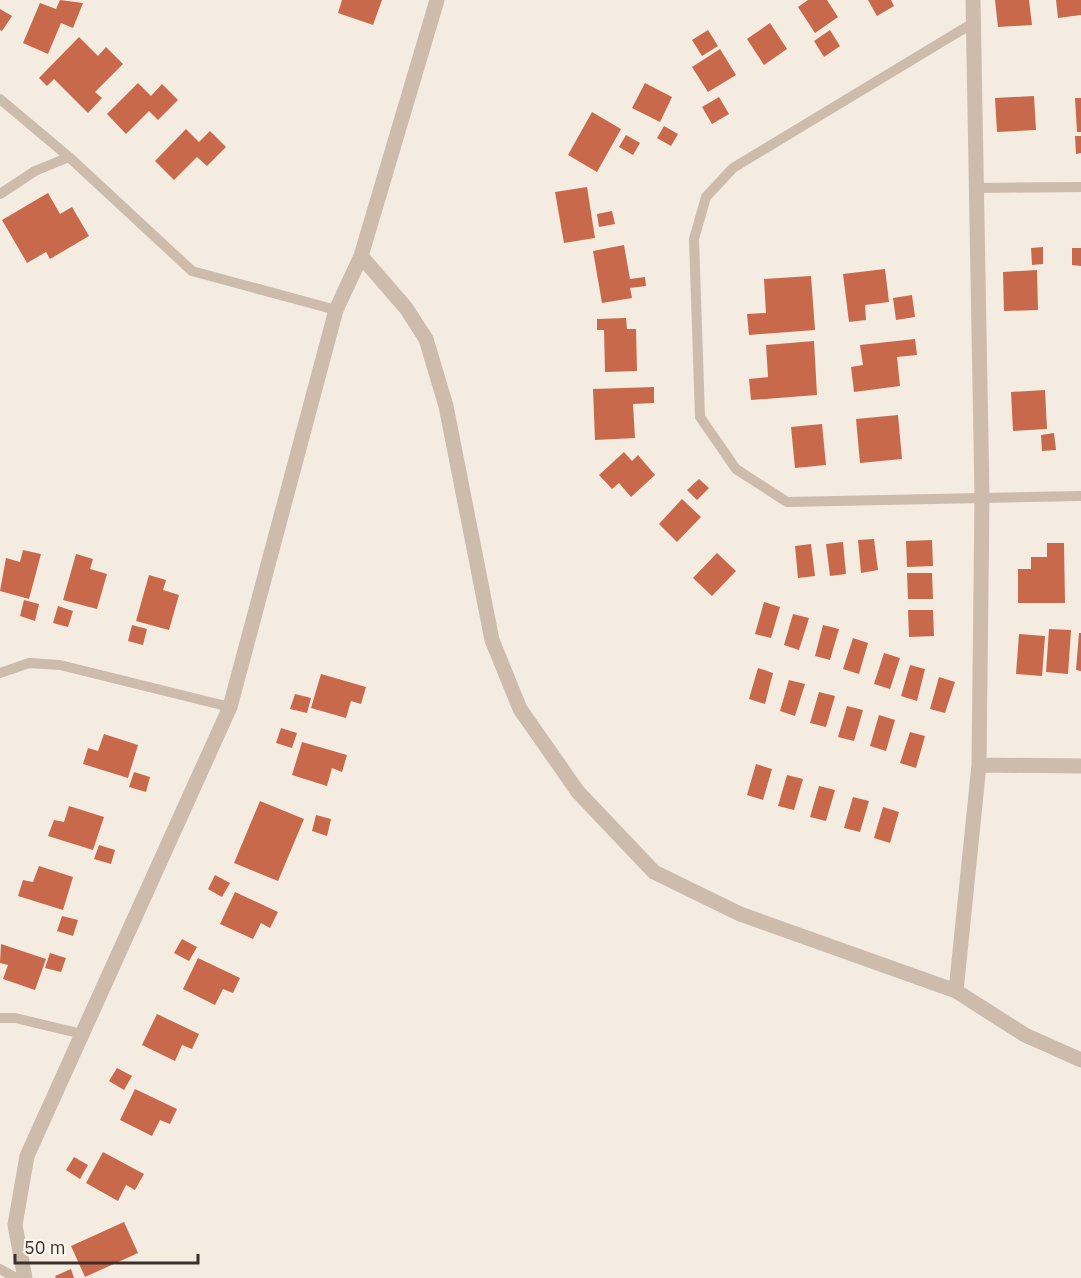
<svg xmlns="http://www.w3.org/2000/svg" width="1081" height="1278" font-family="'IBM Plex Sans',sans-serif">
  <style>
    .building { fill: #c8694b }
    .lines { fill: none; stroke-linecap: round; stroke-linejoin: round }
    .service { stroke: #cdbbac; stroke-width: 10 }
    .minor { stroke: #cdbbac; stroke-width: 15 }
  </style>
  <rect width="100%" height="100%" fill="#f4ebe1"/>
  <path class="building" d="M 60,0 L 83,3 L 73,28 L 61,23 L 48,54 L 23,43 L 40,3 L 56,9 Z
    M 342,0 L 382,0 L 373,25 L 338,13 Z
    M 808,0 L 827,0 L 838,17 L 815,33 L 798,7 Z
    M 868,0 L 891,0 L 894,6 L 877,16 Z
    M 995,0 L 1029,0 L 1032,25 L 998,27 Z
    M 1056,0 L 1081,0 L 1081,15 L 1058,18 Z
    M 0,9 L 12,16 L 2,31 L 0,30 Z
    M 770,23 L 787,49 L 764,65 L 747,39 Z
    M 708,30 L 718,46 L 702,56 L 692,40 Z
    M 830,30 L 840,46 L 824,57 L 814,41 Z
    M 79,37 L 98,56 L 106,47 L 123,64 L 95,92 L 102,98 L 88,113 L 54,79 L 47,86 L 39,78 Z
    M 720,49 L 736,75 L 708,92 L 692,67 Z
    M 138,83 L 151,96 L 162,84 L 178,100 L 158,120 L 149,111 L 126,134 L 107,114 Z
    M 645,83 L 672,97 L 660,122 L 632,108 Z
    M 1034,96 L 1036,130 L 997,132 L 995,98 Z
    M 719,97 L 729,114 L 712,124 L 702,107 Z
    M 1075,98 L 1081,98 L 1081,132 L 1077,132 Z
    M 592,112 L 621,129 L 597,172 L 568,155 Z
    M 664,126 L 678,134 L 671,146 L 657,138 Z
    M 186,129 L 199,142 L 210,131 L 226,147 L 207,166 L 197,157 L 174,180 L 155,161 Z
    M 626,135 L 640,143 L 633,155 L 619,147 Z
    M 1075,136 L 1081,136 L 1081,153 L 1076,154 Z
    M 587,187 L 595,238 L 564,243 L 555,192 Z
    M 48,193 L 60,214 L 72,207 L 89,236 L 50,259 L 46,252 L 27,263 L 2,220 Z
    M 612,211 L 615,224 L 599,227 L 597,214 Z
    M 624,245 L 630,279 L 645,277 L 646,286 L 630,288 L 632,298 L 602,303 L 593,251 Z
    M 1043,247 L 1043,264 L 1032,265 L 1031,248 Z
    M 1072,248 L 1081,248 L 1081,266 L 1072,265 Z
    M 885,269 L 889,302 L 865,305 L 866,320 L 849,322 L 843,274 Z
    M 1037,270 L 1038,310 L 1004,311 L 1003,272 Z
    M 811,276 L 815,330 L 749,335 L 747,314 L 766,313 L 764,279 Z
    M 912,295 L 915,317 L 896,320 L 893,298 Z
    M 626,318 L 627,329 L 636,329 L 637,371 L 605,372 L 604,330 L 597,330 L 597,319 Z
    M 915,339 L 917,355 L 897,357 L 900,386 L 854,392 L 851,367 L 863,365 L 860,345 Z
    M 814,341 L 817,395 L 751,400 L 749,379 L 768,377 L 766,345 Z
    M 654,387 L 654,403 L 633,404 L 635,438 L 595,440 L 593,389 Z
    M 1045,390 L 1047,429 L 1013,431 L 1011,392 Z
    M 898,415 L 902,459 L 860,463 L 856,419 Z
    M 822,424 L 826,465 L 795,468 L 791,427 Z
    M 1054,433 L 1056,450 L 1042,451 L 1041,435 Z
    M 624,452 L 632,461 L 638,455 L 655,475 L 631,497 L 619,483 L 612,489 L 599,475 Z
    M 699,479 L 709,488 L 697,500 L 687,490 Z
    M 682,499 L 701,517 L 677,542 L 659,524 Z
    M 874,539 L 878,570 L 861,573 L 858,540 Z
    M 932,540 L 933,566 L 907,567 L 906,541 Z
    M 843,542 L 846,574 L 830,576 L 826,544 Z
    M 1047,543 L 1064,543 L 1065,603 L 1018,603 L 1018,569 L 1031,569 L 1031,557 L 1047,557 Z
    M 811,544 L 815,576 L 798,578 L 795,546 Z
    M 23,550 L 41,554 L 29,599 L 0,591 L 6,558 L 20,562 Z
    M 717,553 L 736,571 L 712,596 L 693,578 Z
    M 76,554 L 93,559 L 90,569 L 107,574 L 97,609 L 63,600 Z
    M 907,573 L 932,573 L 933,599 L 908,599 Z
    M 149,575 L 166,580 L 163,590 L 179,595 L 169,630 L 136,621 Z
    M 24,600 L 39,604 L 35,621 L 20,616 Z
    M 764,602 L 780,607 L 771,638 L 755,634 Z
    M 58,606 L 73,611 L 68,627 L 53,623 Z
    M 908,610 L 933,610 L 934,636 L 909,637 Z
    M 793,614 L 809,618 L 799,650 L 784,645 Z
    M 132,625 L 147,629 L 143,645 L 128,641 Z
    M 823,625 L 839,629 L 830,660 L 815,656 Z
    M 1049,629 L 1071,630 L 1068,674 L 1046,672 Z
    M 1079,633 L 1081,633 L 1081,671 L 1076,670 Z
    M 1019,634 L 1045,636 L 1042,676 L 1016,674 Z
    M 853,638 L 868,643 L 859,674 L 843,669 Z
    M 884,653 L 900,658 L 890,689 L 874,684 Z
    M 910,665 L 925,669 L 917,701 L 901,696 Z
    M 758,668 L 773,673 L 765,704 L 749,699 Z
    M 321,674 L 366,687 L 361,704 L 351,701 L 346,718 L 311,708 Z
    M 939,677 L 955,682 L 945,713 L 930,709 Z
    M 789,680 L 805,684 L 795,716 L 780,711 Z
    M 819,692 L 835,696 L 826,727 L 810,723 Z
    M 295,694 L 311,698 L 307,713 L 290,709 Z
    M 847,706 L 863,710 L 854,741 L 838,737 Z
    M 879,715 L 895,720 L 886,751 L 870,746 Z
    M 281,728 L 297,733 L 292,748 L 276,743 Z
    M 910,732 L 925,736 L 916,768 L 900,763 Z
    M 104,734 L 138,745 L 128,778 L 83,764 L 88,748 L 98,751 Z
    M 302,742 L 347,755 L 342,772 L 332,768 L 327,786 L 292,775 Z
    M 756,764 L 772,769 L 763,800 L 747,795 Z
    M 134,772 L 150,777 L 146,792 L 129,787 Z
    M 787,775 L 803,779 L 794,810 L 778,806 Z
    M 819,786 L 835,790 L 826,821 L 810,817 Z
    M 853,797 L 869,801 L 860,832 L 844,828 Z
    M 260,801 L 304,819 L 278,881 L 234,863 Z
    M 69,806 L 104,817 L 93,850 L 48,836 L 54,820 L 64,822 Z
    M 883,807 L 899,812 L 890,843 L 874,838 Z
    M 316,815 L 331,819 L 327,836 L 312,831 Z
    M 99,845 L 115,850 L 111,864 L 94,859 Z
    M 39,866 L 73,877 L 63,910 L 18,896 L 23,880 L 33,882 Z
    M 215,875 L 230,883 L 222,897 L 208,889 Z
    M 235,892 L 278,912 L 270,928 L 261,923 L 253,939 L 220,924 Z
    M 62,916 L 78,920 L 73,936 L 57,931 Z
    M 182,939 L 197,947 L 189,961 L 174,953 Z
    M 1,944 L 46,959 L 35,990 L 3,979 L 8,965 L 0,963 Z
    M 50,953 L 66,958 L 61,972 L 45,968 Z
    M 198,958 L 240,978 L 233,993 L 223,989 L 215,1005 L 183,989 Z
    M 157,1014 L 199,1034 L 192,1049 L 182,1045 L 175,1061 L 142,1045 Z
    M 117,1068 L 132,1076 L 124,1090 L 109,1081 Z
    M 135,1089 L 177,1109 L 170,1124 L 160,1120 L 152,1136 L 120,1120 Z
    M 103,1152 L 144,1174 L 135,1190 L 126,1185 L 118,1201 L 86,1183 Z
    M 74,1157 L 88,1165 L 80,1179 L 66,1170 Z
    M 124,1222 L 138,1253 L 85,1277 L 71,1246 Z
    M 71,1269 L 74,1278 L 56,1278 L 55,1276 Z"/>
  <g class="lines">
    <path class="service" d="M 973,23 L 733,168 L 706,197 L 694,239 L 700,417 L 736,469 L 787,502 L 1081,496
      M 0,99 L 69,157 L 192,271 L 336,310
      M 977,188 L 1081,187
      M 0,194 L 35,171 L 69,157
      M 0,673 L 29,663 L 60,665 L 230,707
      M 0,1018 L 15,1018 L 82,1034
      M 0,1269 L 16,1278"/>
    <path class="minor" d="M 361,256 L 406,308 L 426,339 L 446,406 L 492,640 L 520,709 L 578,792 L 654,872 L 740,914 L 956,991 L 1025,1035 L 1081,1060
      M 979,765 L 1081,766
      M 956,991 L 979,765 L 982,496 L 973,0
      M 25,1278 L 15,1225 L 27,1156 L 230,707 L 336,310 L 361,256 L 437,0"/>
  </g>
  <path d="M15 1254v9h183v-9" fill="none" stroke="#3b302b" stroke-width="3"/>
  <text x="24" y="1254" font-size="18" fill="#3b302b" stroke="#fbf5ee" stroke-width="4.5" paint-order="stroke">50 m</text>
</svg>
